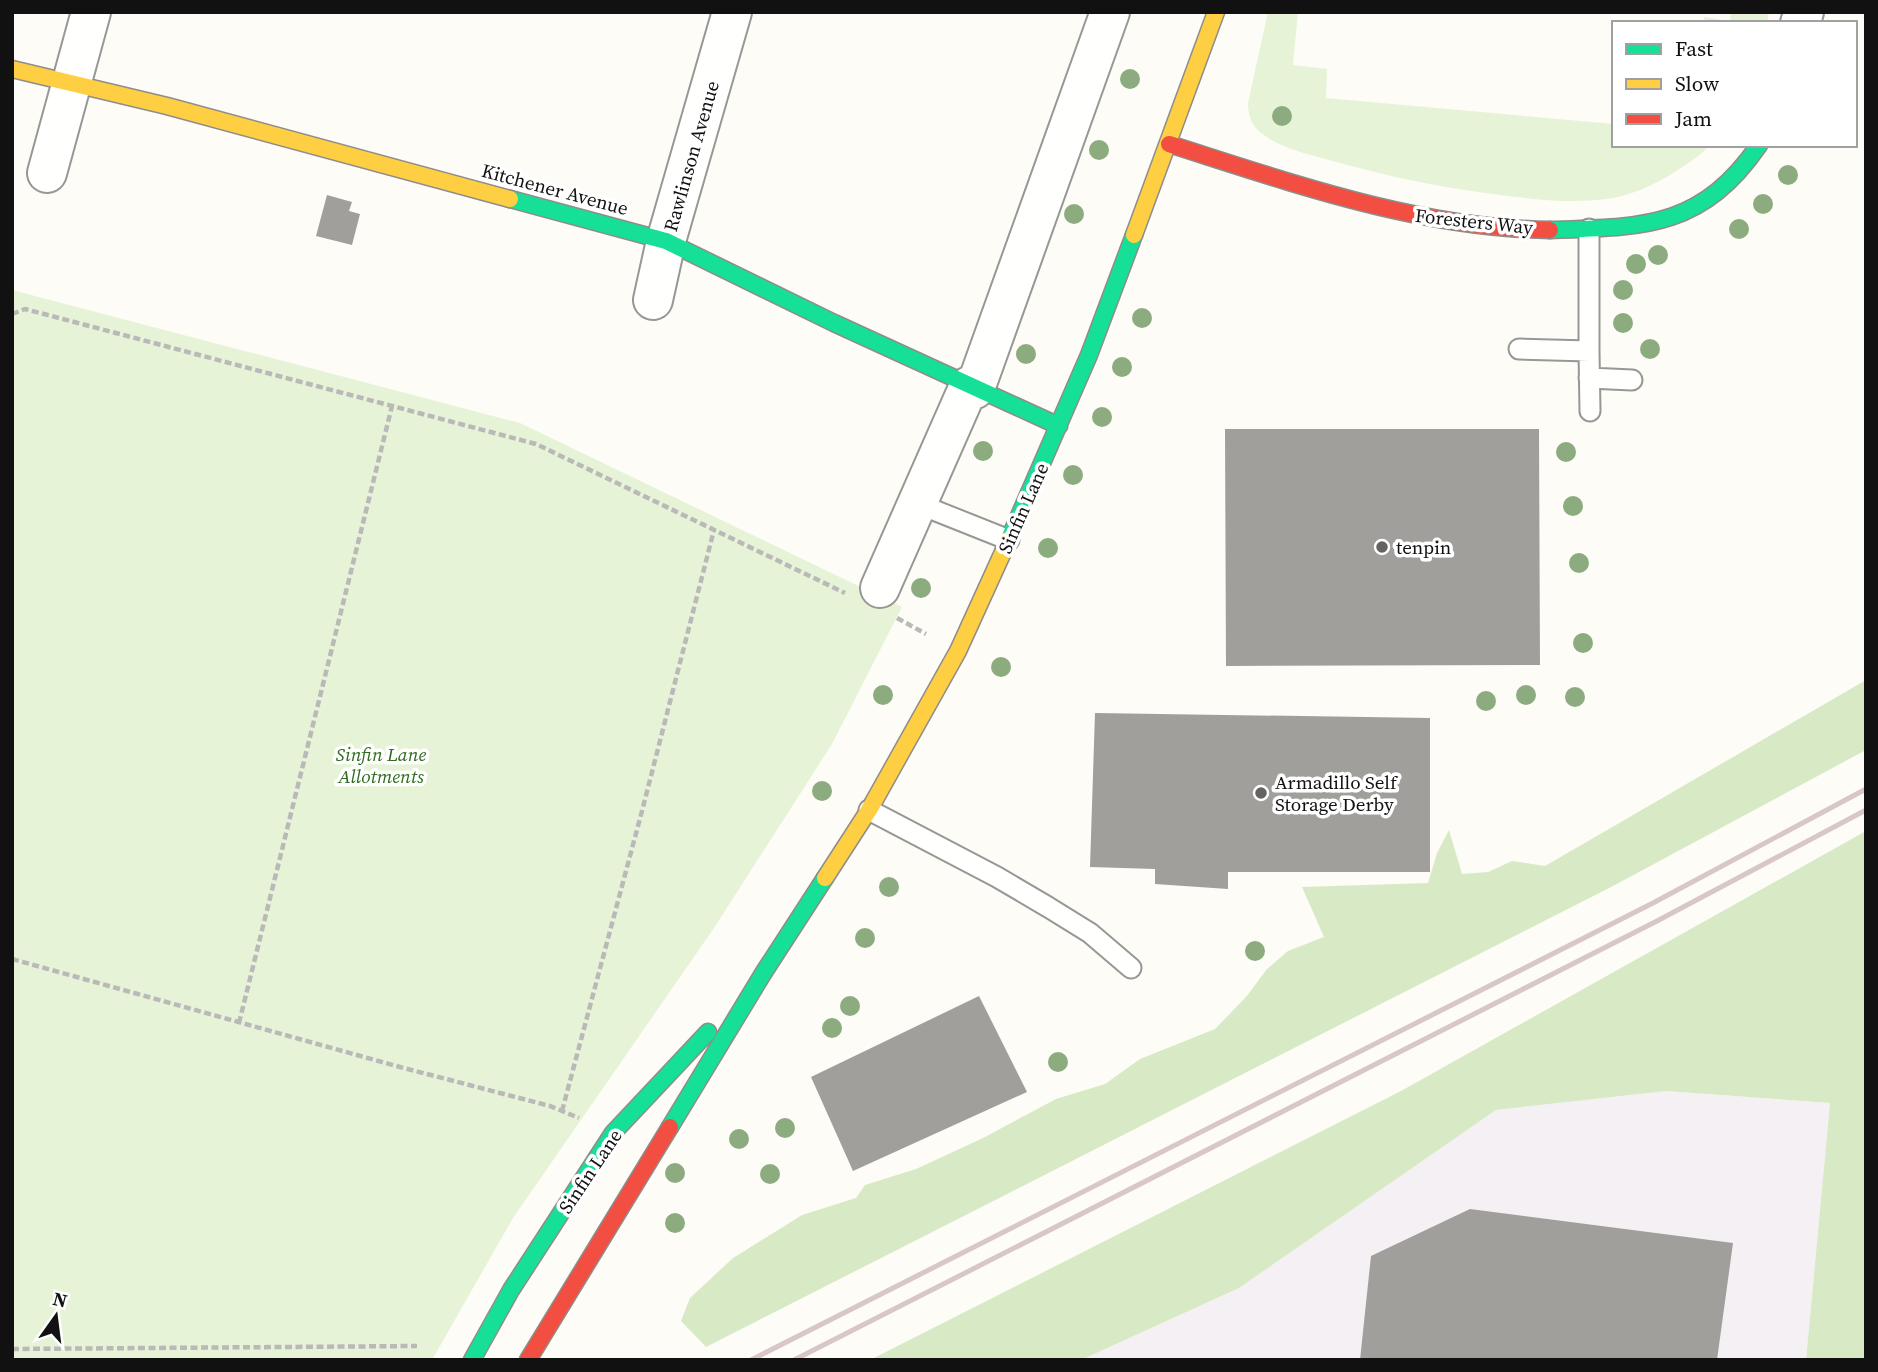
<svg xmlns="http://www.w3.org/2000/svg" width="1878" height="1372" font-family="'Source Serif 4',serif">
  <style>
    .industrial { fill: #f5f0f3 }
    .green { fill: #e7f3d7 }
    .forest { fill: #d8eac5 }
    .building { fill: #a19f9c }
    .lines { fill: none; stroke-linecap: round; stroke-linejoin: round }
    .lane-casing { stroke: #979795; stroke-width: 23 }
    .street-casing { stroke: #979795; stroke-width: 42 }
    .fast-casing { stroke: #8e8d8b; stroke-width: 19 }
    .slow-casing { stroke: #8e8d8b; stroke-width: 19 }
    .jam-casing { stroke: #8e8d8b; stroke-width: 19 }
    .path { stroke: #b9b9b8; stroke-width: 4.5; stroke-dasharray: 7 3.5; stroke-linecap: butt }
    .lane { stroke: #fffffe; stroke-width: 19 }
    .street { stroke: #fffffe; stroke-width: 38 }
    .fast { stroke: #16e098; stroke-width: 16 }
    .slow { stroke: #ffcf43; stroke-width: 16 }
    .jam { stroke: #f24e42; stroke-width: 16 }
    .rail { stroke: #d9c6c7; stroke-width: 5 }
    .tree { fill: #8cac80 }
    .poi-dot { fill: #646362; stroke: #fff; stroke-width: 2.5 }
    .labels { text-anchor: middle; stroke-width: 7; stroke-linejoin: round; paint-order: stroke }
    .street-label { font-size: 19px; fill: #111; stroke: #fff }
    .poi-label { font-size: 19px; fill: #111; stroke: #fff; text-anchor: start }
    .park-label { font-size: 19px; font-style: italic; fill: #2f6b1f; stroke: #fff }
  </style>
  <rect width="100%" height="100%" fill="#fdfcf7"/>
  <path class="industrial" d="M 1666,1091 L 1830,1103 L 1806,1360 L 1081,1360 L 1239,1288 L 1496,1110 Z"/>
  <path class="green" d="M 1268,12 L 1298,12 L 1293,65 L 1327,69 L 1326,98 L 1614,124 L 1614,145 L 1711,145 C 1685,168 1647,192 1613,198 C 1575,204 1538,200 1501,195 C 1444,188 1389,177 1333,161 C 1311,155 1283,149 1264,135 C 1252,127 1248,117 1248,103 Z
    M 1731,12 L 1769,12 L 1767,23 L 1705,23 L 1704,17 L 1730,21 Z
    M 12,290 L 520,423 L 902,607 L 832,744 L 714,928 L 513,1218 L 432,1360 L 12,1360 Z"/>
  <path class="forest" d="M 1866,680 L 1866,750 L 1613,886 L 706,1347 L 681,1321 L 690,1298 L 733,1258 L 802,1215 L 856,1198 L 865,1185 L 916,1169 L 983,1138 L 1056,1099 L 1105,1084 L 1140,1059 L 1215,1029 L 1246,997 L 1267,969 L 1288,951 L 1324,937 L 1302,887 L 1428,883 L 1437,853 L 1449,830 L 1462,874 L 1488,872 L 1512,861 L 1545,866 Z
    M 1866,831 L 1866,1360 L 1806,1360 L 1830,1103 L 1666,1091 L 1496,1110 L 1239,1288 L 1081,1360 L 870,1360 L 1401,1091 Z"/>
  <path class="building" d="M 327,195 L 352,202 L 349,211 L 360,214 L 352,245 L 316,236 Z
    M 1225,429 L 1539,429 L 1540,665 L 1226,666 Z
    M 1095,713 L 1430,718 L 1430,872 L 1228,872 L 1228,889 L 1155,884 L 1155,869 L 1090,867 Z
    M 979,996 L 1027,1092 L 853,1171 L 811,1077 Z
    M 1470,1209 L 1733,1243 L 1717,1360 L 1360,1360 L 1371,1256 Z"/>
  <g class="lines">
    <g class="lane-casing">
      <path id="lane" d="M 1519,349 L 1589,351 L 1589,229
        M 1589,351 L 1590,411
        M 1589,378 L 1632,380
        M 916,503 L 1009,540
        M 869,810 L 997,877 L 1048,907 L 1090,933 L 1131,968"/>
    </g>
    <g class="street-casing">
      <path id="street" d="M 1800,23 L 1804,12
        M 47,173 L 91,12
        M 653,300 L 666,241 L 732,12
        M 975,389 L 1110,12
        M 880,588 L 969,386"/>
    </g>
    <g class="fast-casing">
      <path id="fast" d="M 510,199 L 666,241 L 834,323 L 1059,426
        M 1550,230 C 1643,227 1701,229 1759,145
        M 1009,539 L 1089,355 L 1134,235
        M 670,1127 L 764,972 L 825,878
        M 472,1360 L 511,1290 L 613,1133 L 708,1032"/>
    </g>
    <g class="slow-casing">
      <path id="slow" d="M 12,69 L 167,106 L 510,199
        M 1134,235 L 1216,12
        M 825,878 L 869,810 L 958,651 L 1009,539"/>
    </g>
    <g class="jam-casing">
      <path id="jam" d="M 1169,144 C 1292,183 1418,228 1550,230
        M 528,1360 L 670,1127"/>
    </g>
    <path class="path" d="M 12,314 L 25,309 L 536,444 L 845,593
      M 897,618 L 926,634
      M 12,959 L 400,1067 L 550,1106 L 579,1118
      M 239,1023 L 392,406
      M 562,1111 L 642,811 L 714,530
      M 12,1349 L 417,1346"/>
    <use href="#lane" class="lane"/>
    <use href="#street" class="street"/>
    <use href="#fast" class="fast"/>
    <use href="#slow" class="slow"/>
    <use href="#jam" class="jam"/>
    <path class="rail" d="M 751,1360 L 1653,903 L 1866,789
      M 794,1360 L 1657,921 L 1866,810"/>
  </g>
  <g class="tree">
    <circle cx="1130" cy="79" r="10"/>
    <circle cx="1282" cy="116" r="10"/>
    <circle cx="1099" cy="150" r="10"/>
    <circle cx="1788" cy="175" r="10"/>
    <circle cx="1763" cy="204" r="10"/>
    <circle cx="1074" cy="214" r="10"/>
    <circle cx="1739" cy="229" r="10"/>
    <circle cx="1658" cy="255" r="10"/>
    <circle cx="1636" cy="264" r="10"/>
    <circle cx="1623" cy="290" r="10"/>
    <circle cx="1142" cy="318" r="10"/>
    <circle cx="1623" cy="323" r="10"/>
    <circle cx="1650" cy="349" r="10"/>
    <circle cx="1026" cy="354" r="10"/>
    <circle cx="1122" cy="367" r="10"/>
    <circle cx="1102" cy="417" r="10"/>
    <circle cx="983" cy="451" r="10"/>
    <circle cx="1566" cy="452" r="10"/>
    <circle cx="1073" cy="475" r="10"/>
    <circle cx="1573" cy="506" r="10"/>
    <circle cx="1048" cy="548" r="10"/>
    <circle cx="1579" cy="563" r="10"/>
    <circle cx="921" cy="588" r="10"/>
    <circle cx="1583" cy="643" r="10"/>
    <circle cx="1001" cy="667" r="10"/>
    <circle cx="883" cy="695" r="10"/>
    <circle cx="1526" cy="695" r="10"/>
    <circle cx="1575" cy="697" r="10"/>
    <circle cx="1486" cy="701" r="10"/>
    <circle cx="822" cy="791" r="10"/>
    <circle cx="889" cy="887" r="10"/>
    <circle cx="865" cy="938" r="10"/>
    <circle cx="1255" cy="951" r="10"/>
    <circle cx="850" cy="1006" r="10"/>
    <circle cx="832" cy="1028" r="10"/>
    <circle cx="1058" cy="1062" r="10"/>
    <circle cx="785" cy="1128" r="10"/>
    <circle cx="739" cy="1139" r="10"/>
    <circle cx="675" cy="1173" r="10"/>
    <circle cx="770" cy="1174" r="10"/>
    <circle cx="675" cy="1223" r="10"/>
  </g>
  <g class="poi-dot">
    <circle cx="1382" cy="547" r="7"/>
    <circle cx="1261" cy="793" r="7"/>
  </g>
  <g class="labels">
    <g class="street-label">
      <text transform="translate(691 156) rotate(-74)" y="7">Rawlinson Avenue</text>
      <text transform="translate(555 189) rotate(15)" y="7">Kitchener Avenue</text>
      <text transform="translate(1474 221) rotate(6)" y="7">Foresters Way</text>
      <text transform="translate(1023 508) rotate(-66)" y="7">Sinfin Lane</text>
      <text transform="translate(590 1171) rotate(-56)" y="7">Sinfin Lane</text>
    </g>
    <g class="poi-label">
      <text x="1396" y="554">tenpin</text>
      <text x="1275" y="789">Armadillo Self<tspan x="1275" dy="22">Storage Derby</tspan></text>
    </g>
    <g class="park-label">
      <text x="381" y="761">Sinfin Lane<tspan x="381" dy="22">Allotments</tspan></text>
    </g>
  </g>
  <rect width="1878" height="1372" fill="none" stroke="#111111" stroke-width="28"/>
  <rect x="1612" y="21" width="245" height="126" fill="#ffffff" stroke="#a0a0a0" stroke-width="2"/>
  <rect x="1626" y="44" width="35" height="10" fill="#16e098" stroke="#a0a0a0" stroke-width="2"/>
  <text x="1675" y="56" font-size="21" fill="#111111">Fast</text>
  <rect x="1626" y="79" width="35" height="10" fill="#ffcf43" stroke="#a0a0a0" stroke-width="2"/>
  <text x="1675" y="91" font-size="21" fill="#111111">Slow</text>
  <rect x="1626" y="114" width="35" height="10" fill="#f24e42" stroke="#a0a0a0" stroke-width="2"/>
  <text x="1675" y="126" font-size="21" fill="#111111">Jam</text>
  <g transform="translate(56 1316) rotate(14)" stroke="#ffffff" stroke-width="5" paint-order="stroke">
  <path d="M0-5L12 26L0 18L-12 26Z" fill="#111111"/>
  <text y="-10" font-size="19" font-weight="bold" text-anchor="middle" fill="#111111">N</text>
  </g>
</svg>
